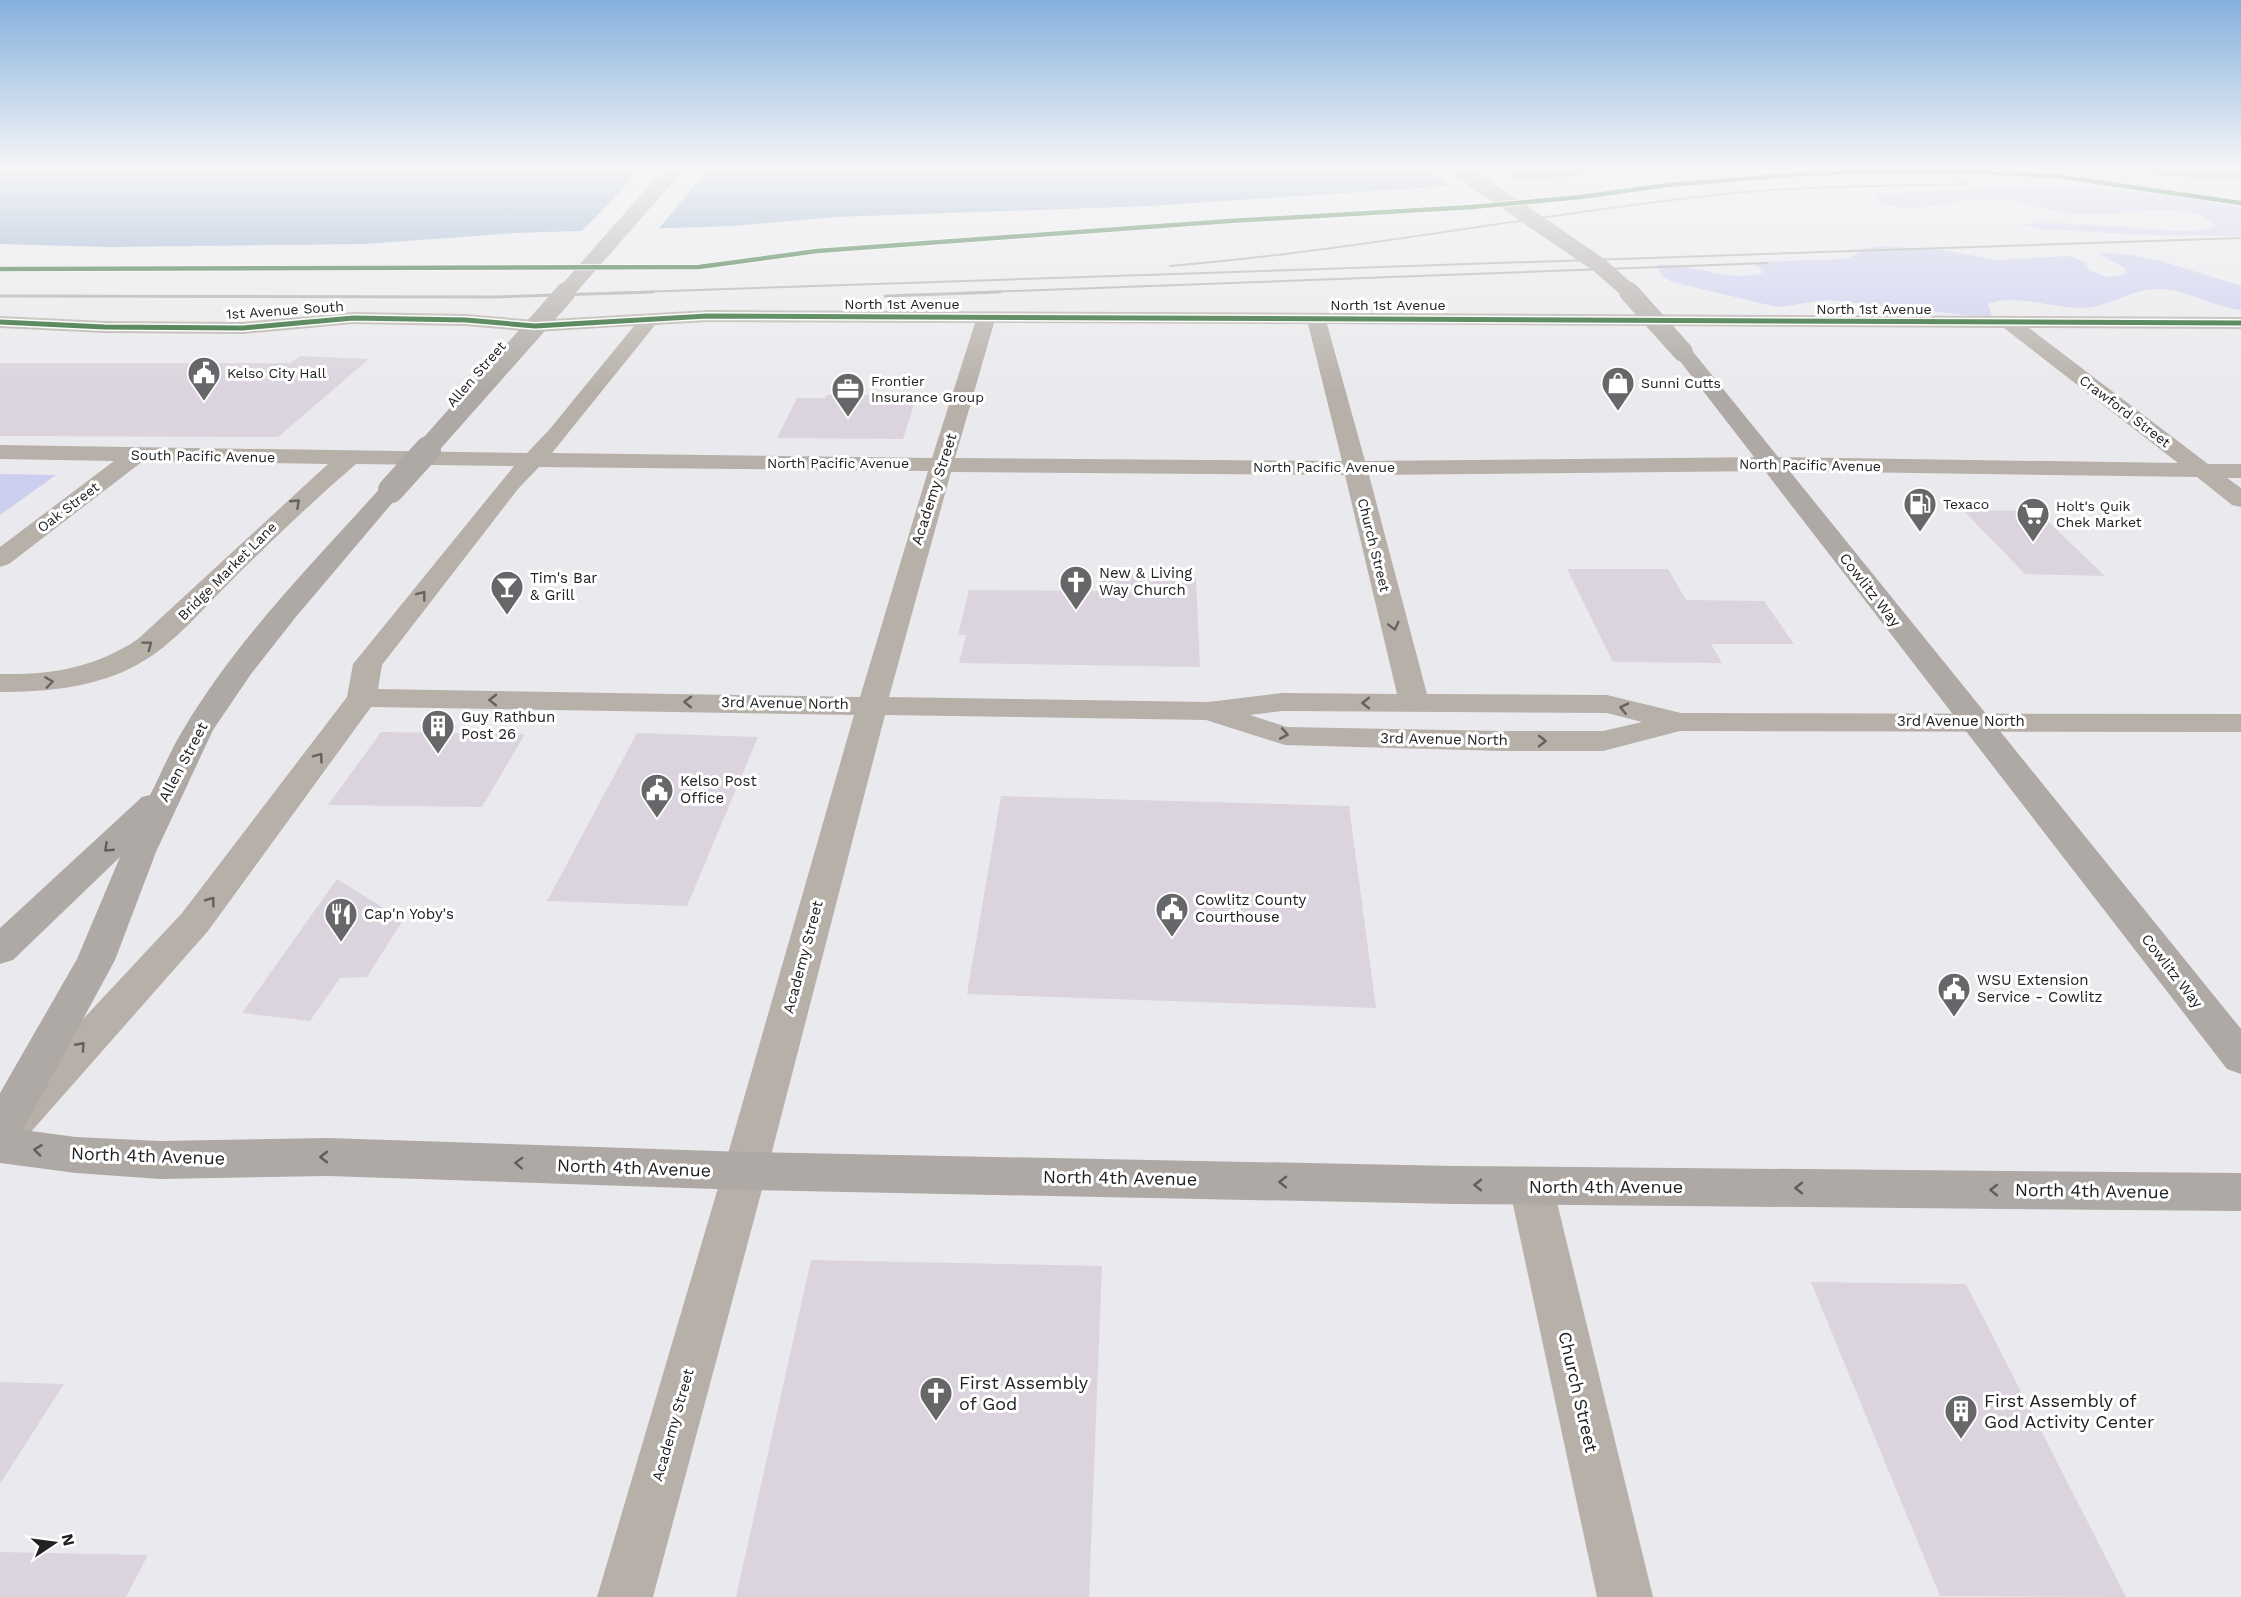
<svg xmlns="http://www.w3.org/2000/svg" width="2241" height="1597" font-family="'Work Sans',sans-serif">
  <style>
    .green { fill: #ccceef }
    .water { fill: #90aacc }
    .pier { fill: #eaeaee }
    .building { fill: #dbd4de }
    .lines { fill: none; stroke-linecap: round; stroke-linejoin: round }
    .minor { fill: #b7b0a9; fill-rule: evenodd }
    .major { fill: #aea9a4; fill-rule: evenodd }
    .rail-far1 { stroke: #aaa7a4; stroke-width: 2 }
    .rail { stroke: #aaa7a4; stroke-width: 3 }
    .major-bridge-far2 { stroke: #aea9a4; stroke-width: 16 }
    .major-bridge-far1 { stroke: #aea9a4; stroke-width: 20 }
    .major-bridge { stroke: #aea9a4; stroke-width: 26 }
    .cycleway-far1-casing { stroke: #fff; stroke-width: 6 }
    .cycleway-casing { stroke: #fff; stroke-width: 8 }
    .cycleway-far1 { stroke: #1b5e20; stroke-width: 4.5 }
    .cycleway { stroke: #1b5e20; stroke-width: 5 }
    .oneway { stroke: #64615f }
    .oneway2 { stroke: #605e5d }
    .labels { text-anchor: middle; stroke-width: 6; stroke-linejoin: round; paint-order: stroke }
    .far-street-label { font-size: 14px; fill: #212123; stroke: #fff }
    .far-poi-label { font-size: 14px; fill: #212123; stroke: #fff; text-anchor: start }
    .street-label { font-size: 15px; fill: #212123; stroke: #fff }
    .poi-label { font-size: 15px; fill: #212123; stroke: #fff; text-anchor: start }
    .near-street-label { font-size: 18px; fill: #212123; stroke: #fff }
    .near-poi-label { font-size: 18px; fill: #212123; stroke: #fff; text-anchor: start }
  </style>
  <rect width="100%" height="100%" fill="#eaeaee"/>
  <path class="green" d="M 2018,186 L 2092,188 L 2193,197 L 2241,208 L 2241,236 L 2146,235 L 2037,229 L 2024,224 C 2052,222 2082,224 2109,226 C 2133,227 2197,236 2216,226 C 2189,197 2126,216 2092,214 C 2077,214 2061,213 2047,209 C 2029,205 2012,199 1993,198 C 1958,197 1908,218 1876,200 L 1878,195 L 1885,194 Z
    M 1883,246 L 1942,250 L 1998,260 L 2070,256 L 2086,263 L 2089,270 L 2107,277 L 2124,275 L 2126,269 L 2097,253 L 2126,254 L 2158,260 L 2241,286 L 2241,310 C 2213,307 2189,290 2160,289 C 2131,288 2109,308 2080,308 C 2054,308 2011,293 1988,304 L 1992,316 L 1983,317 L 1830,300 C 1811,300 1795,306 1777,307 L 1672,282 L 1661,275 L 1658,265 C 1693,263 1730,284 1765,272 L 1755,265 L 1756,262 L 1847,259 L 1867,248 Z
    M 0,474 L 56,475 L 0,515 Z"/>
  <path class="water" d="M 0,168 L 1643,168 L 1542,180 L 1149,206 L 835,217 L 733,226 L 516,233 L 365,244 L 110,247 L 0,244 Z
    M 2064,168 L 2241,168 L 2241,179 L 2204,179 Z"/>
  <path class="pier" d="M 643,168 L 709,168 L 656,232 L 579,234 Z
    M 1423,168 L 1497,168 L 1524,185 L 1456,190 Z"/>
  <path class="building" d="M 300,356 L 369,359 L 278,437 L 0,436 L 0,363 L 291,363 Z
    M 826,395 L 880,395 L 879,398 L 916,398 L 903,439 L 777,438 L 797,398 L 825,398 Z
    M 1963,510 L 2037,511 L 2105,576 L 2025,574 Z
    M 1567,569 L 1668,569 L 1686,600 L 1764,601 L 1794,644 L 1711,644 L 1722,663 L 1613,662 Z
    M 1100,575 L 1196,577 L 1200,667 L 959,663 L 966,635 L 958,635 L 969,590 L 1098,591 Z
    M 381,732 L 525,734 L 482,807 L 328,805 Z
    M 637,733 L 758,737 L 687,906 L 547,901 Z
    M 1001,796 L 1349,806 L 1376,1008 L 967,994 Z
    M 337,879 L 403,920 L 367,977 L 340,978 L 310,1021 L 242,1013 Z
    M 811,1260 L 1102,1266 L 1089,1597 L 736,1597 Z
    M 1811,1282 L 1966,1284 L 2126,1597 L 1940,1596 Z
    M 0,1382 L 64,1384 L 0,1484 Z
    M 0,1552 L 148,1555 L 126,1597 L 0,1597 Z"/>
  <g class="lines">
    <path class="minor" d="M 707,310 L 2241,317 L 2241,329 L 2029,328 L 2208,464 L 2241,464 L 2241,478 L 2227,478 L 2241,488 L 2241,507 L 2232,505 L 2197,477 L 1770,471 L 1369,475 L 1427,694 L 1607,695 L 1681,713 L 2241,714 L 2241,732 L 1680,731 L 1603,751 L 1503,751 L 1285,745 L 1206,720 L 885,715 L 767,1171 L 653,1597 L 597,1597 L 723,1171 L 854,715 L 371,707 L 208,931 L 15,1150 L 0,1155 L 0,1108 L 182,913 L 347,697 L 353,664 L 358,658 L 514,466 L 356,464 C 312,502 270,542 229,583 C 198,614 169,650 129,669 C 89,688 44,692 0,692 L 0,674 C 51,675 95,668 138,639 L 328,464 L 143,461 L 9,564 L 0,567 L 0,547 L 114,461 L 0,459 L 0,445 L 527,453 L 549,430 L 634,326 L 535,332 L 466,326 L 353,324 L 243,334 L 105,333 L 0,328 L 0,316 L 105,321 L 243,322 L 353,312 L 466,314 L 535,320 ZM 707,322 L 975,323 L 932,458 L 552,453 L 655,325 ZM 994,323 L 1308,324 L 1342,461 L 955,458 ZM 1327,324 L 2004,328 L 2178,463 L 1770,457 L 1365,461 ZM 539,467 L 928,471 L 860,697 L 378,689 L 382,665 L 518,489 ZM 951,472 L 1345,475 L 1397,694 L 1282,693 L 1208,702 L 889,697 ZM 1282,711 L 1607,713 L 1642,722 L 1603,731 L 1503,731 L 1287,727 L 1250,715 Z
      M 1531,1167 L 1547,1172 L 1553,1186 L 1653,1597 L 1597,1597 L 1509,1186 L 1515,1172 Z"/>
    <path class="major" d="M 1683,346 L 1690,348 L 2241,1029 L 2241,1074 L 2227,1069 L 1676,356 L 1673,352 L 1676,348 Z
      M 391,483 L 399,485 L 403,490 L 399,495 L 295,618 L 251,674 L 213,730 L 156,852 L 115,960 L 23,1130 L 76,1137 L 160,1141 L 328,1138 L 745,1152 L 1456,1166 L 2241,1173 L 2241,1211 L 1456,1204 L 745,1190 L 328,1176 L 160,1179 L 76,1173 L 0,1163 L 0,1093 L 77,959 L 120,857 L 13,960 L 0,964 L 0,928 L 142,797 L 150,795 C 161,774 170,751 183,730 C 236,640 313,563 383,485 Z"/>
    <path class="rail-far1" d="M 1170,266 C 1352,251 1532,215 1714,195 C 1798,186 1882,186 1967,184
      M 609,293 L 2241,238
      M 960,293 L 1767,263"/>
    <path class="rail" d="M 0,296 L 496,297 L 653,292
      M 885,296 L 1000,292"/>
    <path class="major-bridge-far2" d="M 1457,168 L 1599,265 L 1631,293
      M 565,293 L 675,168"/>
    <path class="major-bridge-far1" d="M 1629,292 L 1683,352
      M 426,450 L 566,292"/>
    <path class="major-bridge" d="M 391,490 L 428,449"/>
    <g class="cycleway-far1-casing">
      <path id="cycleway-far1" d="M 0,269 L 699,267 L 817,251 L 1229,221 L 1472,207 L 1581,197 L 1667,185 L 1801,174 L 1882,171 L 1982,172 L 2056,176 L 2241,203"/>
    </g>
    <g class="cycleway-casing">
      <path id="cycleway" d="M 0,322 L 105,327 L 243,328 L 353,318 L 466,320 L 535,326 L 707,316 L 2241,323"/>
    </g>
    <use href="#cycleway-far1" class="cycleway-far1"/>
    <use href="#cycleway" class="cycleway"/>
  </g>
  <defs><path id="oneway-chevron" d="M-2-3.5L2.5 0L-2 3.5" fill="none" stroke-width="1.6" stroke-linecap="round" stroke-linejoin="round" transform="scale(1.5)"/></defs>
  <g class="oneway">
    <use href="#oneway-chevron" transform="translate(296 503) rotate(-43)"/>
    <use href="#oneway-chevron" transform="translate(422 595) rotate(-52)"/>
    <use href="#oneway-chevron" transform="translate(1394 626) rotate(76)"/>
    <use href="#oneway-chevron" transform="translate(148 645) rotate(-37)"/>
    <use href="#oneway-chevron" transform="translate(49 682) rotate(-8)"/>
    <use href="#oneway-chevron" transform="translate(493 700) rotate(-179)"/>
    <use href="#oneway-chevron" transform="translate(688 702) rotate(-179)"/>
    <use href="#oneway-chevron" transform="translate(1366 703) rotate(-180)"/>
    <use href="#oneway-chevron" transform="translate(1624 708) rotate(-167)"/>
    <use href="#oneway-chevron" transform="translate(1284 734) rotate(10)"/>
    <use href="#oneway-chevron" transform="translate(1542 741)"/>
    <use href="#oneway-chevron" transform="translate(319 757) rotate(-54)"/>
    <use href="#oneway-chevron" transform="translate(211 901) rotate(-53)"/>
    <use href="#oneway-chevron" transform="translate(81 1046) rotate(-48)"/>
  </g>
  <g class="oneway2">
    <use href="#oneway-chevron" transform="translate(108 848) rotate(137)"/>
    <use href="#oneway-chevron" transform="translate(38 1150) rotate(-173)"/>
    <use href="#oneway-chevron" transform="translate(324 1157) rotate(180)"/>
    <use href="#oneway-chevron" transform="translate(519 1163) rotate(-178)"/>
    <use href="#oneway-chevron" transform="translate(1283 1182) rotate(-179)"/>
    <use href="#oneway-chevron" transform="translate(1478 1185) rotate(-179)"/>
    <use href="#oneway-chevron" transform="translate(1799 1188) rotate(-180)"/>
    <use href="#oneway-chevron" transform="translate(1994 1190) rotate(-179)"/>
  </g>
  <linearGradient id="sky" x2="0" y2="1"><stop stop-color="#85b0dd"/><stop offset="0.43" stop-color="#f6f6f7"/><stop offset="1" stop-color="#f6f6f7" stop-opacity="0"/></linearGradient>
  <rect width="2241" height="391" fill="url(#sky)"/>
  <defs>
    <g id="civic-pin" transform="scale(1.725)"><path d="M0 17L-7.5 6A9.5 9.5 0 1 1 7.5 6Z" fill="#67676a" stroke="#fff"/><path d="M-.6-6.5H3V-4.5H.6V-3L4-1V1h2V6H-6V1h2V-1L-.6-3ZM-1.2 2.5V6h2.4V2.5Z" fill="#fff"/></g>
    <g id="shop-pin" transform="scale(1.725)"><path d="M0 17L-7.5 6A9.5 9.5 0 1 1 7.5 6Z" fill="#67676a" stroke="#fff"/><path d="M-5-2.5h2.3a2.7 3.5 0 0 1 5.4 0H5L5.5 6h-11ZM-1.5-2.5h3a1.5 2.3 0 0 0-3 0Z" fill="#fff"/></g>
    <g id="office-pin" transform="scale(1.725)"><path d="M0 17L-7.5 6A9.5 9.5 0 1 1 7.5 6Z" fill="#67676a" stroke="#fff"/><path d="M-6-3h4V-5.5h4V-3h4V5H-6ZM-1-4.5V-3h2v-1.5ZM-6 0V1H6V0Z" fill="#fff"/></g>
    <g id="fuel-pin" transform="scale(1.725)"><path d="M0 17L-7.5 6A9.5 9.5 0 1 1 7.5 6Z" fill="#67676a" stroke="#fff"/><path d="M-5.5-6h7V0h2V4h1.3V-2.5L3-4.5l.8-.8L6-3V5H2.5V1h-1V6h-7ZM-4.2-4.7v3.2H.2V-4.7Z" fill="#fff"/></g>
    <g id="supermarket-pin" transform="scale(1.725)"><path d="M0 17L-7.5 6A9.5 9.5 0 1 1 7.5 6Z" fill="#67676a" stroke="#fff"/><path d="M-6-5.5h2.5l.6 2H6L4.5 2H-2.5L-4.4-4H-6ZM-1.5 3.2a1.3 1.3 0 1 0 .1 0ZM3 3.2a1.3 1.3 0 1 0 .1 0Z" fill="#fff"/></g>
    <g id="church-pin" transform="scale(1.725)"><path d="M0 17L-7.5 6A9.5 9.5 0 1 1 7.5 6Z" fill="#67676a" stroke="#fff"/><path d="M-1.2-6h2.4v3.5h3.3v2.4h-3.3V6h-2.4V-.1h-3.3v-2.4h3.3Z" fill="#fff"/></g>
    <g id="bar-pin" transform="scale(1.725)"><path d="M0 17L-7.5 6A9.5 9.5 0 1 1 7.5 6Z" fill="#67676a" stroke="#fff"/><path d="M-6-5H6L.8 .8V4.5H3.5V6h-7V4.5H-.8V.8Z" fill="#fff"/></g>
    <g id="building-pin" transform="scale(1.725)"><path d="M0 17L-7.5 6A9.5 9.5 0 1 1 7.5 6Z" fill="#67676a" stroke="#fff"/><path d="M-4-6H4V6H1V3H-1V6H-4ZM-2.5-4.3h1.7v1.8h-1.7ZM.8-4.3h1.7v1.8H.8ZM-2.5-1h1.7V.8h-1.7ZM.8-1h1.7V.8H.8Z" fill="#fff"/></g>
    <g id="restaurant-pin" transform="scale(1.725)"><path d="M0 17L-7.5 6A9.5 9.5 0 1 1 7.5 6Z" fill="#67676a" stroke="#fff"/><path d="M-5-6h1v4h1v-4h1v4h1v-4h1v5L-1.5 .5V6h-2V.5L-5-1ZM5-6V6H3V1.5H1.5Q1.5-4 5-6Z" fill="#fff"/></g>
  </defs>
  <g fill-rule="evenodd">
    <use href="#civic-pin" x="204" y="373"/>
    <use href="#shop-pin" x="1618" y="383"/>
    <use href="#office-pin" x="848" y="389"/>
    <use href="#fuel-pin" x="1920" y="504"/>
    <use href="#supermarket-pin" x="2033" y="514"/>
    <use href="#church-pin" x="1076" y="582"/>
    <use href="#bar-pin" x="507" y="587"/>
    <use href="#building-pin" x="438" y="726"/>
    <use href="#civic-pin" x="657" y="790"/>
    <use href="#civic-pin" x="1172" y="909"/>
    <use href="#restaurant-pin" x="341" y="914"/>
    <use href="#civic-pin" x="1954" y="989"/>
    <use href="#church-pin" x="936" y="1393"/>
    <use href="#building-pin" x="1961" y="1411"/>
  </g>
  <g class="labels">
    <g class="far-street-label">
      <text x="902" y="309">North 1st Avenue</text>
      <text x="1388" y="310">North 1st Avenue</text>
      <text x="1874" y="314">North 1st Avenue</text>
      <text transform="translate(285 310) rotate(-4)" y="5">1st Avenue South</text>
      <text transform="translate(476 374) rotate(-49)" y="5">Allen Street</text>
      <text transform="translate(2125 411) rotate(37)" y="5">Crawford Street</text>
      <text transform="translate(203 456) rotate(1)" y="5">South Pacific Avenue</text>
      <text x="838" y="468">North Pacific Avenue</text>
      <text transform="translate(1810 465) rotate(1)" y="5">North Pacific Avenue</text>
      <text x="1324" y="472">North Pacific Avenue</text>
      <text transform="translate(68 507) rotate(-37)" y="5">Oak Street</text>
      <text transform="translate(1374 545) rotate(76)" y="5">Church Street</text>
      <text transform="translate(227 571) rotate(-45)" y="5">Bridge Market Lane</text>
    </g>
    <g class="far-poi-label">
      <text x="227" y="378">Kelso City Hall</text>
      <text x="871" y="386">Frontier<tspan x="871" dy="16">Insurance Group</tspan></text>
      <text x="1641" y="388">Sunni Cutts</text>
      <text x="1943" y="509">Texaco</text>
      <text x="2056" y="511">Holt's Quik<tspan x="2056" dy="16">Chek Market</tspan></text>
    </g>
    <g class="street-label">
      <text transform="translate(934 489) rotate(-72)" y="5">Academy Street</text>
      <text transform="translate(1870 590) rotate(52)" y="5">Cowlitz Way</text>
      <text transform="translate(785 703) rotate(1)" y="5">3rd Avenue North</text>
      <text x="1961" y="726">3rd Avenue North</text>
      <text transform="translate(1444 739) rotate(1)" y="5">3rd Avenue North</text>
      <text transform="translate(183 762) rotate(-62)" y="5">Allen Street</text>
      <text transform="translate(803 957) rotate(-75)" y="5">Academy Street</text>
      <text transform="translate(2172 971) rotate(52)" y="5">Cowlitz Way</text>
      <text transform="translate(673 1425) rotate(-74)" y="5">Academy Street</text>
    </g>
    <g class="poi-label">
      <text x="1099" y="578">New &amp; Living<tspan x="1099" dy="17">Way Church</tspan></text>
      <text x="530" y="583">Tim's Bar<tspan x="530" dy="17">&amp; Grill</tspan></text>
      <text x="461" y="722">Guy Rathbun<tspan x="461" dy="17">Post 26</tspan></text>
      <text x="680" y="786">Kelso Post<tspan x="680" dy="17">Office</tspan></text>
      <text x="1195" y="905">Cowlitz County<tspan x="1195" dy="17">Courthouse</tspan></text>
      <text x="364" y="919">Cap'n Yoby's</text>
      <text x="1977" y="985">WSU Extension<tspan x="1977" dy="17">Service - Cowlitz</tspan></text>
    </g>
    <g class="near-street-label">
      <text transform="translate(148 1156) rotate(2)" y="6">North 4th Avenue</text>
      <text transform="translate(634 1168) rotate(2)" y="6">North 4th Avenue</text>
      <text transform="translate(1120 1178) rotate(1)" y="6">North 4th Avenue</text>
      <text x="1606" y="1193">North 4th Avenue</text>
      <text transform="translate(2092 1191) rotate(1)" y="6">North 4th Avenue</text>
      <text transform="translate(1578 1392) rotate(77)" y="6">Church Street</text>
    </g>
    <g class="near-poi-label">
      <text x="959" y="1389">First Assembly<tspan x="959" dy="21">of God</tspan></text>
      <text x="1984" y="1407">First Assembly of<tspan x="1984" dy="21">God Activity Center</tspan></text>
    </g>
  </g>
  <g transform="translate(54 1543) rotate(77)" stroke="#ffffff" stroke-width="4.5" paint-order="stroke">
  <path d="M0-4.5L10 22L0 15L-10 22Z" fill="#212123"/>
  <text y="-9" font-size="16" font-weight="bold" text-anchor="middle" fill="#212123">N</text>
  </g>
</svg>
